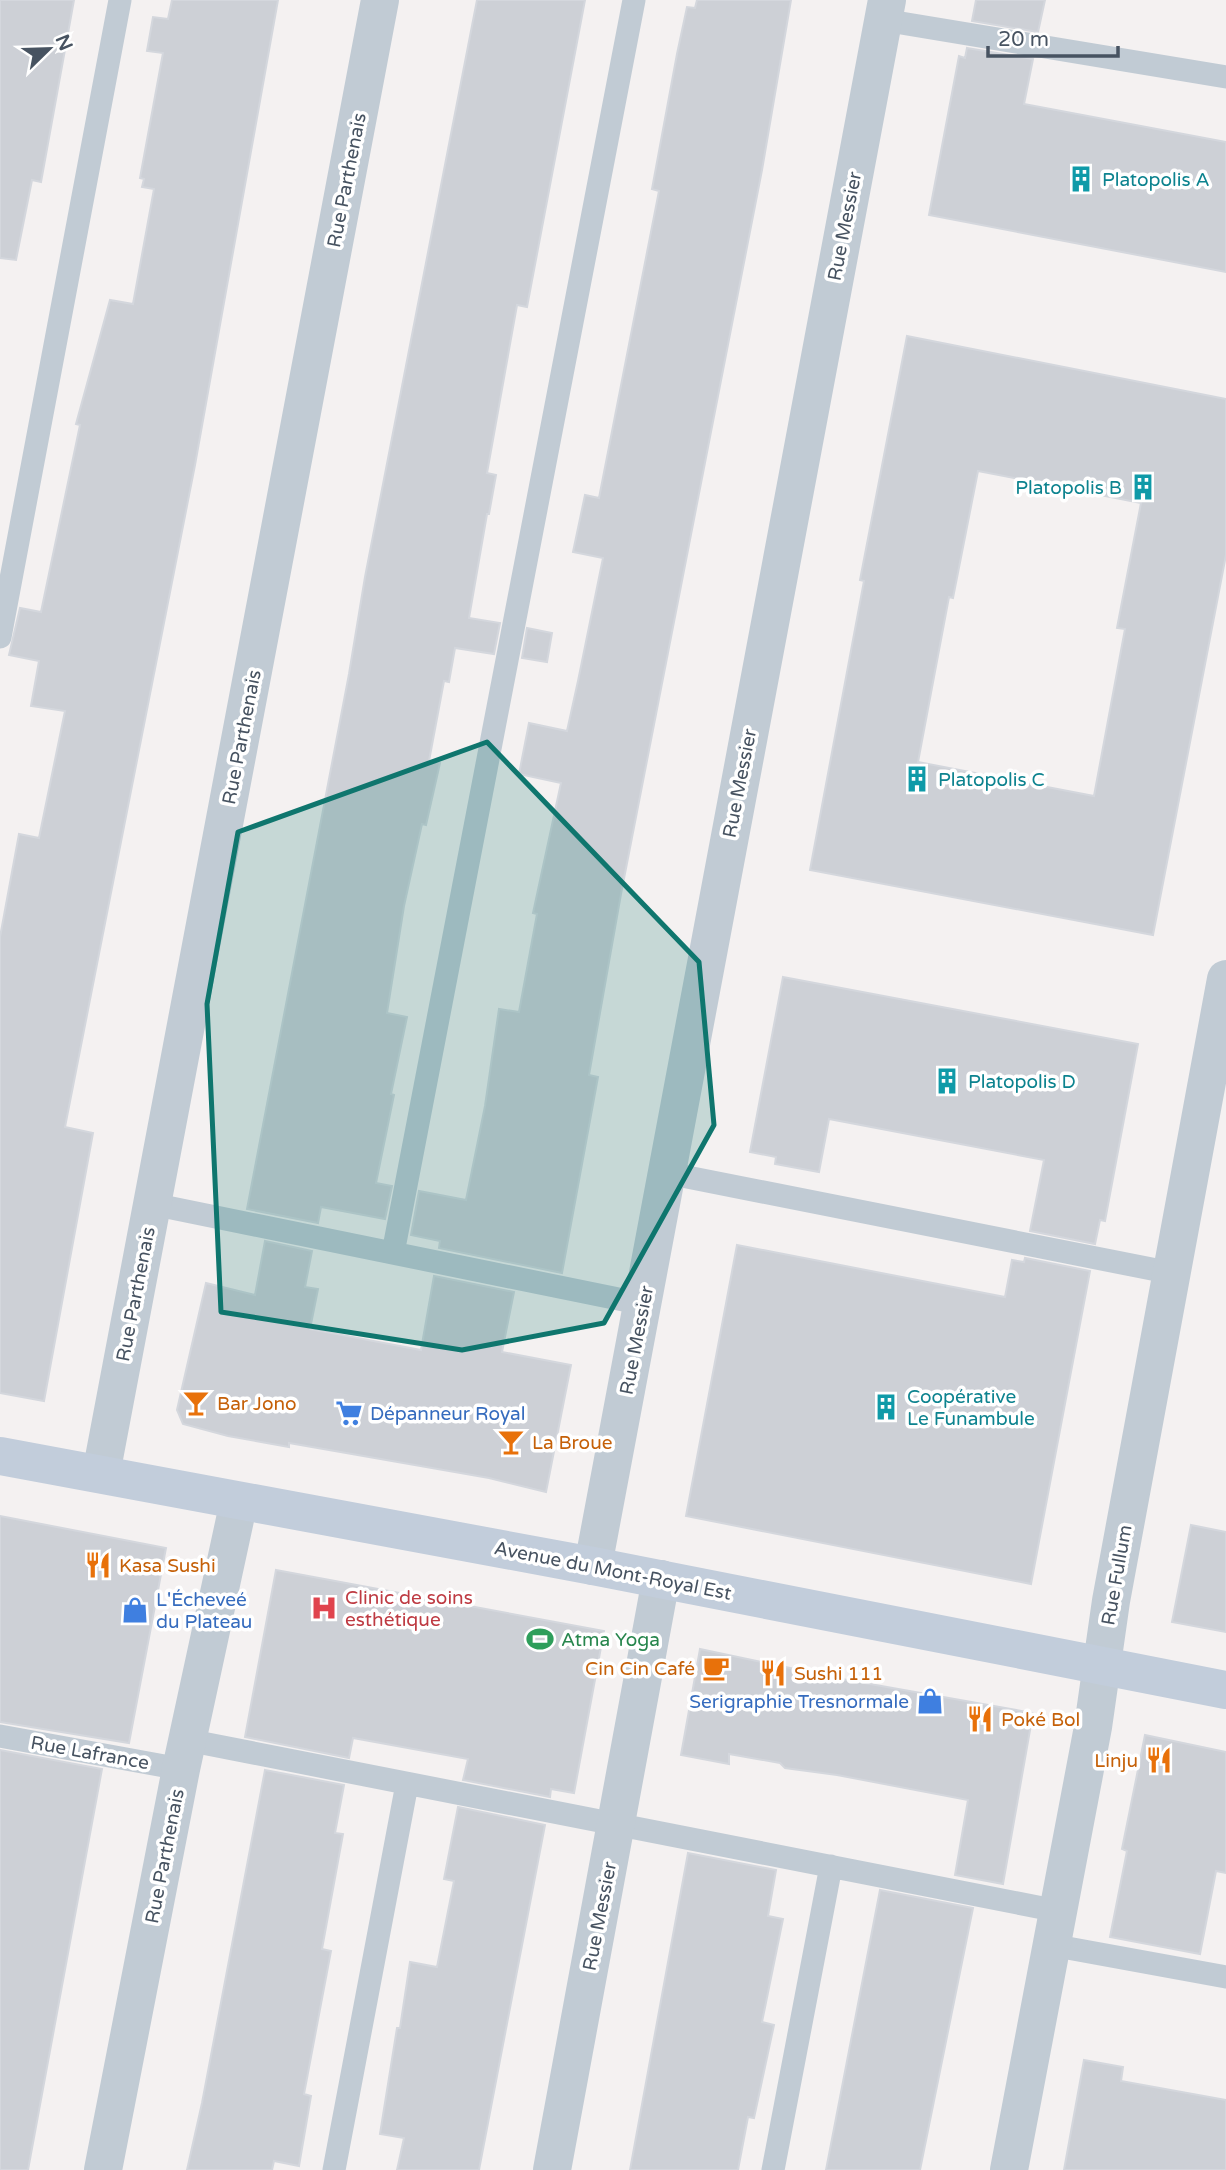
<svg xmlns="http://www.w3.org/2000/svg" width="1226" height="2170" font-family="'Varela Round',sans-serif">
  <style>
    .building { fill: #cdd0d6; stroke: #d4d7dd; stroke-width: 2; fill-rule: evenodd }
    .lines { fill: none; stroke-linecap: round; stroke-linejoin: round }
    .lane { stroke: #c1cbd4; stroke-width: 23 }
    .street { stroke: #c1cbd4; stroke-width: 38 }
    .secondary { stroke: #c2cddb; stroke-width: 38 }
    .marked { fill: #0f766e; fill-opacity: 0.2; stroke: #0f766e; stroke-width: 5; stroke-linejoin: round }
    .labels { text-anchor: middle; stroke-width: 7; stroke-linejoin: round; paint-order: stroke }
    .culture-label { font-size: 19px; fill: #0d838f; stroke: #fff; text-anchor: start }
    .street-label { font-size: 19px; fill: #475361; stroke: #fff }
    .food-label { font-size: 19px; fill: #c56008; stroke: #fff; text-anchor: start }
    .shop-label { font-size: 19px; fill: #366cbe; stroke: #fff; text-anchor: start }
    .health-label { font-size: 19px; fill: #be3a42; stroke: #fff; text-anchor: start }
    .leisure-label { font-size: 19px; fill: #27864d; stroke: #fff; text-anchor: start }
  </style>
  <rect width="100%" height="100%" fill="#f4f1f1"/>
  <path class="building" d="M 0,0 L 74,0 L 41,182 L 32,180 L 16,260 L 0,258 Z
    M 172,0 L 278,0 L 195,465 L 65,1127 L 93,1133 L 44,1401 L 0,1393 L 0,937 L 19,834 L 39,838 L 65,711 L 31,706 L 39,661 L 9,655 L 20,608 L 41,612 L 80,425 L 76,424 L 110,300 L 133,304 L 154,189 L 142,187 L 144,179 L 140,178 L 163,53 L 147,51 L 153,17 L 168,19 Z
    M 477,0 L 585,0 L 527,307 L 517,305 L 487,473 L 496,475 L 489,514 L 487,514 L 469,618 L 500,623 L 494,654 L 455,648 L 449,682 L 444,681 L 429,761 L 440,763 L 426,825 L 422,824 L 404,906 L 387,1013 L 407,1017 L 391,1094 L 394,1095 L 376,1183 L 392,1186 L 385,1219 L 321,1207 L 318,1223 L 247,1209 L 349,674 L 365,577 Z
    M 697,0 L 791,0 L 762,170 L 621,894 L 589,1075 L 598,1077 L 562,1273 L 439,1248 L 440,1241 L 411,1235 L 419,1191 L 466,1200 L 485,1106 L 499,1009 L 519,1012 L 537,914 L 533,913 L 561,783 L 519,774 L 529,723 L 567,731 L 578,681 L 603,558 L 573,552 L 585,495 L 599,498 L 659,191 L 652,189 L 677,54 L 687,7 L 695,8 Z
    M 976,0 L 1045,0 L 1038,32 L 972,21 Z
    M 967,48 L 1033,59 L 1024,104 L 1226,142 L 1226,272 L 929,215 L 959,56 L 965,58 Z
    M 907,336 L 1226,399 L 1226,555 L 1153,935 L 810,870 L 864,581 L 860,580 ZM 978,471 L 1141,503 L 1117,628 L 1125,629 L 1094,796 L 918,762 L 949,597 L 953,598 Z
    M 527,628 L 552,633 L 547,662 L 522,658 Z
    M 783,977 L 1138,1044 L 1105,1221 L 1100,1220 L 1095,1244 L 1030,1231 L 1044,1160 L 829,1119 L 819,1172 L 775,1164 L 776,1157 L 750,1152 Z
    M 265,1241 L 312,1251 L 305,1287 L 318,1289 L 310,1329 L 421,1350 L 434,1276 L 514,1292 L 502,1352 L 571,1365 L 546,1492 L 489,1478 L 289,1443 L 289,1447 L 228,1436 L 183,1424 L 177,1410 L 206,1283 L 255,1295 Z
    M 737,1245 L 1005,1297 L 1012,1260 L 1024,1262 L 1025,1258 L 1090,1271 L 1031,1584 L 686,1516 Z
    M 0,1516 L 166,1548 L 129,1743 L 0,1722 Z
    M 1191,1525 L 1226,1532 L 1226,1632 L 1172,1622 Z
    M 276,1570 L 604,1631 L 574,1793 L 551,1789 L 550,1797 L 463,1780 L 468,1759 L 353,1738 L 349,1758 L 245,1737 Z
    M 700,1649 L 842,1679 L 1033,1713 L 1003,1884 L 955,1875 L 968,1800 L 837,1775 L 785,1768 L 780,1763 L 729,1754 L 729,1764 L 681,1755 Z
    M 1145,1735 L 1226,1752 L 1226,1873 L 1216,1871 L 1200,1954 L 1110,1937 L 1127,1851 L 1122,1849 Z
    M 0,1750 L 102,1769 L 28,2170 L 0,2170 Z
    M 265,1770 L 344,1785 L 335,1833 L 343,1834 L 322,1949 L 331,1951 L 304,2094 L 311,2096 L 299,2166 L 274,2161 L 272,2170 L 187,2170 L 202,2103 Z
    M 458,1807 L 545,1825 L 479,2170 L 397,2170 L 404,2138 L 380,2134 L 397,2028 L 400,2028 L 410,1962 L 437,1967 L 454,1881 L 444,1879 Z
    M 688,1853 L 776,1870 L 768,1916 L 783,1919 L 762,2022 L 774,2025 L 754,2118 L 748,2117 L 738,2170 L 630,2170 Z
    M 880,1890 L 973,1908 L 920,2170 L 826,2170 Z
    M 1084,2060 L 1123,2067 L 1121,2081 L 1226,2100 L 1226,2170 L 1064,2170 Z"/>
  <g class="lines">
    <path class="lane" d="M 883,20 L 1226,77
      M 0,637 L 120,0
      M 667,1173 L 1172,1273
      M 152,1204 L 643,1304
      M 393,1253 L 634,0
      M 0,1736 L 181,1769
      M 187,1740 L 1058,1911
      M 1051,1945 L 1226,1977
      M 334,2170 L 407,1784
      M 773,2170 L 831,1866"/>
    <path class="street" d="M 101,1474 L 380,0
      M 593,1566 L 887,0
      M 103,2170 L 181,1769 L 239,1501
      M 552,2170 L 661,1579
      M 1009,2170 L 1093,1727 L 1111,1601 L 1226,979"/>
    <path class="secondary" d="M 0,1456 L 593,1566 L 1226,1690"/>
  </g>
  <path class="marked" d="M 487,742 L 699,962 L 714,1125 L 604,1323 L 462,1350 L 221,1312 L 207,1004 L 238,832 Z"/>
  <defs>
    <g id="building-bare" transform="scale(2.1)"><path d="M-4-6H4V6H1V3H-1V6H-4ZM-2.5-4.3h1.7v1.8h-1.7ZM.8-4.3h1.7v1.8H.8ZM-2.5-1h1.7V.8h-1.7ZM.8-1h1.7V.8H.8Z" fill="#0f9aa8" stroke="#fff" stroke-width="2.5" paint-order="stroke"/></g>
    <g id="bar-bare" transform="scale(2.1)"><path d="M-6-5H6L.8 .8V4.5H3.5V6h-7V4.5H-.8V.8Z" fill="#e8710a" stroke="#fff" stroke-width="2.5" paint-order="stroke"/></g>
    <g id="supermarket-bare" transform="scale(2.1)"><path d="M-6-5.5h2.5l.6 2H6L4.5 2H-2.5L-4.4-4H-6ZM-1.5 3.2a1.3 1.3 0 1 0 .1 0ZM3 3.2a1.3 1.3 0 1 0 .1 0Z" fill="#3f7fe0" stroke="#fff" stroke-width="2.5" paint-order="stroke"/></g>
    <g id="restaurant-bare" transform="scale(2.1)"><path d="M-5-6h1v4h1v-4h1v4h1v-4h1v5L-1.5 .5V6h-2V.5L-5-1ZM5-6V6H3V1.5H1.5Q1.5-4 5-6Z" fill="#e8710a" stroke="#fff" stroke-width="2.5" paint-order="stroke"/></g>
    <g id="hospital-bare" transform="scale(2.1)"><path d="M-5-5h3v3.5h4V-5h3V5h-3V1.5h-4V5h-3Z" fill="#e0444e" stroke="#fff" stroke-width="2.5" paint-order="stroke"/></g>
    <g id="shop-bare" transform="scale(2.1)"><path d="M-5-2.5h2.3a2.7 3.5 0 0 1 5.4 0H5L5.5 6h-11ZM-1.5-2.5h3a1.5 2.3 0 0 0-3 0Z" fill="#3f7fe0" stroke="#fff" stroke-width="2.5" paint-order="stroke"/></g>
    <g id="stadium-bare" transform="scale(2.1)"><path d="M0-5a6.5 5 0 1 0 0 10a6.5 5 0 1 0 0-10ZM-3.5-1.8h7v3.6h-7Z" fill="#2e9e5b" stroke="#fff" stroke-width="2.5" paint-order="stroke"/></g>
    <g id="cafe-bare" transform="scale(2.1)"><path d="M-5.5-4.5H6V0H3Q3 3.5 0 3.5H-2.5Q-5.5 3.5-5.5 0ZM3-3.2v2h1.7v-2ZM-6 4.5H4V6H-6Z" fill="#e8710a" stroke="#fff" stroke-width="2.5" paint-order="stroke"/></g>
  </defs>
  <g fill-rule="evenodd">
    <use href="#building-bare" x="1081" y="179"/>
    <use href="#building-bare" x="1143" y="487"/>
    <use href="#building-bare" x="917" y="779"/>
    <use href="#building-bare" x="947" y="1081"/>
    <use href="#bar-bare" x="196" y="1403"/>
    <use href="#building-bare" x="886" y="1407"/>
    <use href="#supermarket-bare" x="349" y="1413"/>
    <use href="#bar-bare" x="511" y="1442"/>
    <use href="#restaurant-bare" x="98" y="1565"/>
    <use href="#hospital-bare" x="324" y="1608"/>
    <use href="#shop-bare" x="135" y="1610"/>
    <use href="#stadium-bare" x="540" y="1639"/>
    <use href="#cafe-bare" x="716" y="1668"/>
    <use href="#restaurant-bare" x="773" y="1673"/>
    <use href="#shop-bare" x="930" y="1701"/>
    <use href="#restaurant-bare" x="980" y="1719"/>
    <use href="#restaurant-bare" x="1159" y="1760"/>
  </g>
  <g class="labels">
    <g class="culture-label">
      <text x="1102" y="186">Platopolis A</text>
      <text x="1122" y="494" text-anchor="end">Platopolis B</text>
      <text x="938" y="786">Platopolis C</text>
      <text x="968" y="1088">Platopolis D</text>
      <text x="907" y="1403">Coopérative<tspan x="907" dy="22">Le Funambule</tspan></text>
    </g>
    <g class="street-label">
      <text transform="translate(346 180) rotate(-79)" y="7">Rue Parthenais</text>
      <text transform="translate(844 226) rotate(-79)" y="7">Rue Messier</text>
      <text transform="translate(241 737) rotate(-79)" y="7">Rue Parthenais</text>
      <text transform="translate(739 783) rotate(-79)" y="7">Rue Messier</text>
      <text transform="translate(135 1294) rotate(-79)" y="7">Rue Parthenais</text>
      <text transform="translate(636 1340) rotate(-79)" y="7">Rue Messier</text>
      <text transform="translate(613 1570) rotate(11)" y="7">Avenue du Mont-Royal Est</text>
      <text transform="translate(1116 1575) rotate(-80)" y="7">Rue Fullum</text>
      <text transform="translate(90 1752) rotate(10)" y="7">Rue Lafrance</text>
      <text transform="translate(164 1856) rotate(-79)" y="7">Rue Parthenais</text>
      <text transform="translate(599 1916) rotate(-79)" y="7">Rue Messier</text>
    </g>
    <g class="food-label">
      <text x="217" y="1410">Bar Jono</text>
      <text x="532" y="1449">La Broue</text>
      <text x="119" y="1572">Kasa Sushi</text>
      <text x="695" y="1675" text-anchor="end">Cin Cin Café</text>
      <text x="794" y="1680">Sushi 111</text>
      <text x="1001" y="1726">Poké Bol</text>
      <text x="1138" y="1767" text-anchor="end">Linju</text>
    </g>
    <g class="shop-label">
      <text x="370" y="1420">Dépanneur Royal</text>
      <text x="156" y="1606">L'Écheveé<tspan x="156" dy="22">du Plateau</tspan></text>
      <text x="909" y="1708" text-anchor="end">Serigraphie Tresnormale</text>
    </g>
    <g class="health-label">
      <text x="345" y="1604">Clinic de soins<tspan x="345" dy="22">esthétique</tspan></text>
    </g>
    <g class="leisure-label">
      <text x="561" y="1646">Atma Yoga</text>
    </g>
  </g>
  <g transform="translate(49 49) rotate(67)" stroke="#ffffff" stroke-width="5" paint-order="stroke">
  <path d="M0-5L12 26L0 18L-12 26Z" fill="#475361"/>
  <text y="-10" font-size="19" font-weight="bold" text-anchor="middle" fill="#475361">N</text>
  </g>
  <path d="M988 46v10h130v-10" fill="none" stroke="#475361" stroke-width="3.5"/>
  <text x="998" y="46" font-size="21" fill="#475361" stroke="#ffffff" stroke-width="5" paint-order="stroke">20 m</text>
</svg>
